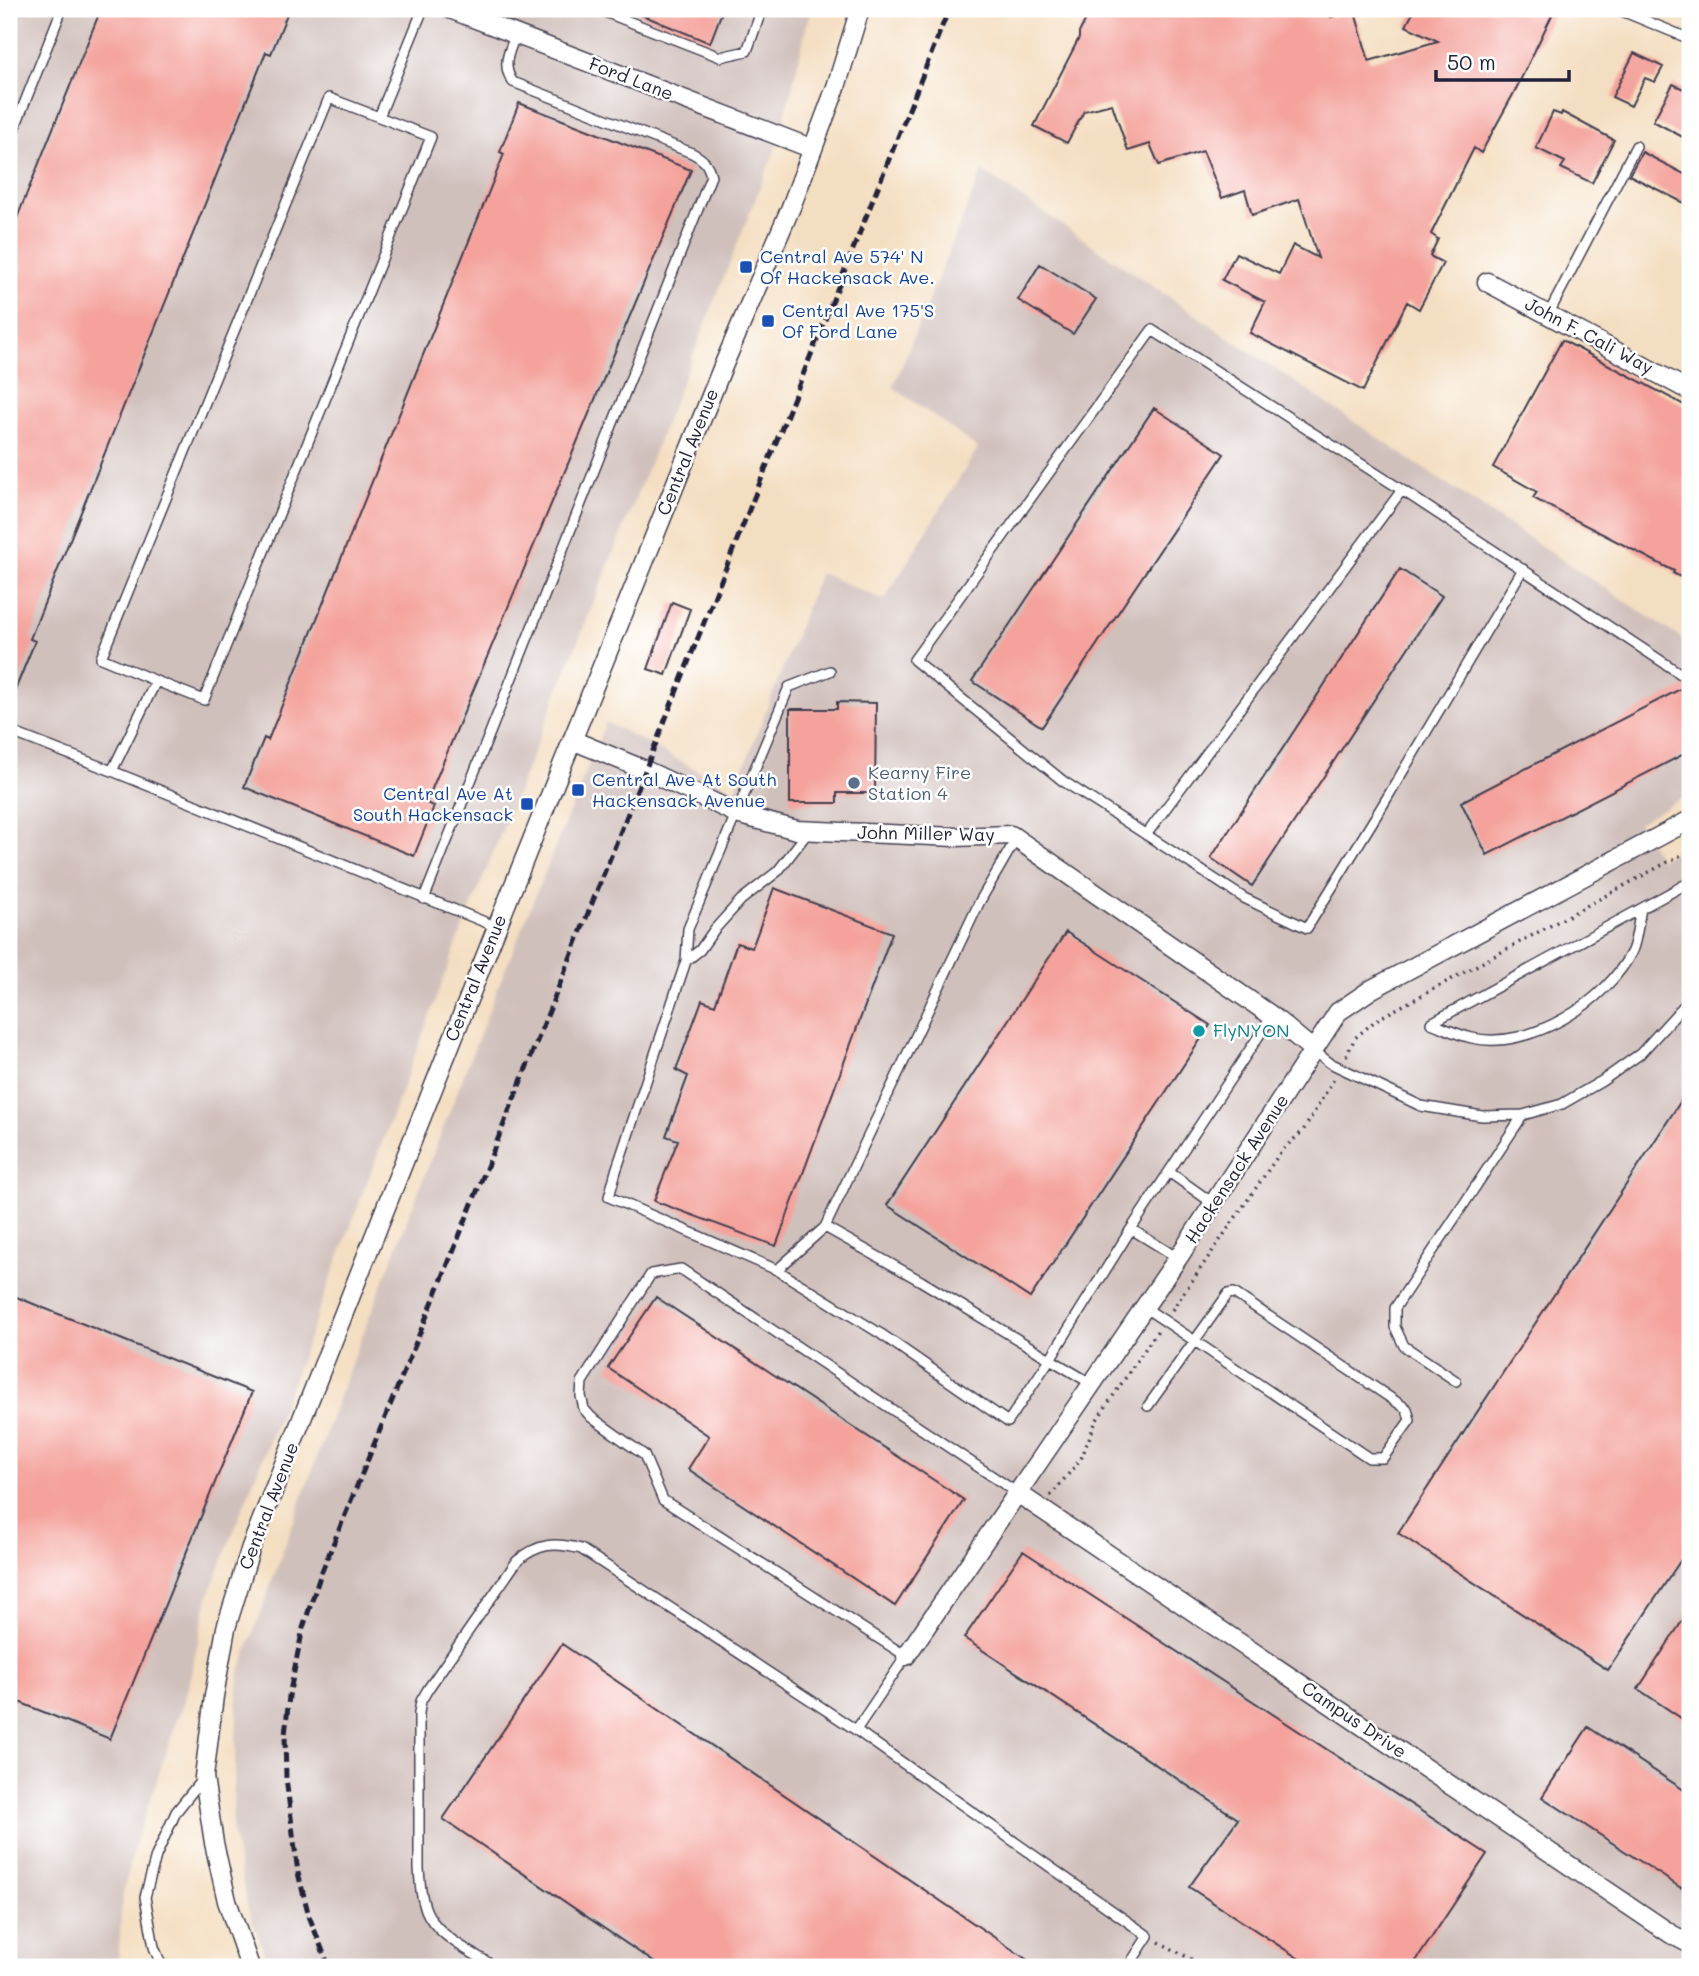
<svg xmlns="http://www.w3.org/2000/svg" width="1699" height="1976" font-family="Mali,sans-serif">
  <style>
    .industrial { fill: #d0c0bc }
    .building { fill: #f4a29b }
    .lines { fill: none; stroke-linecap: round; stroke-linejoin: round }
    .lane-casing { stroke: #423e4f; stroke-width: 12 }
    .street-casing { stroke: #423e4f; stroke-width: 21 }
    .path { stroke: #423e4f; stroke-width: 3.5; stroke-dasharray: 2 5; stroke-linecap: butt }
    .lane { stroke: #fff; stroke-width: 9 }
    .street { stroke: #fff; stroke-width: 18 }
    .rail { stroke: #22223b; stroke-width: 5; stroke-dasharray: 10 5; stroke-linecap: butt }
    .transit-dot { fill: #1a4fb4; stroke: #fff; stroke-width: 2.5 }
    .service-dot { fill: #5c6f8a; stroke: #fff; stroke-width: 2.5 }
    .culture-dot { fill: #0f9aa8; stroke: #fff; stroke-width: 2.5 }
    .labels { text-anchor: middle; stroke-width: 5; stroke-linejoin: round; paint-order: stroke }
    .street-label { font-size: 18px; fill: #22223b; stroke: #fff }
    .transit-label { font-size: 18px; fill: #164399; stroke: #fff; text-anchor: start }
    .service-label { font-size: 18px; fill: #4e5e75; stroke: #fff; text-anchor: start }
    .culture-label { font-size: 18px; fill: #0d838f; stroke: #fff; text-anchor: start }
  </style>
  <rect width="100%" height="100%" fill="#fff"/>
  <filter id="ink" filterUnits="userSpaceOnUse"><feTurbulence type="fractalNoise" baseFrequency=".0143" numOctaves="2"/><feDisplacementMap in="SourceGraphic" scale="14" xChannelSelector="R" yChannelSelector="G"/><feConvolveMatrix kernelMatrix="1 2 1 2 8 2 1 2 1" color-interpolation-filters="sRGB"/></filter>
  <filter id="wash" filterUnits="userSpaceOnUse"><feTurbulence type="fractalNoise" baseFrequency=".00686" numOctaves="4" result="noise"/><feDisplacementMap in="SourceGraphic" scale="28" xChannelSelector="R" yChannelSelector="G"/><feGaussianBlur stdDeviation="1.57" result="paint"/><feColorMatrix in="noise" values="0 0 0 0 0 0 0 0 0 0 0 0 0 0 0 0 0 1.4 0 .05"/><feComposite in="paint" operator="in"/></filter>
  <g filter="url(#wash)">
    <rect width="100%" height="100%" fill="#f4dec1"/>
    <path class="industrial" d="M 9,9 L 811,9 L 779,140 L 459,938 L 286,1398 L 208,1597 L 187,1691 L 136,1841 L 122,1898 L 118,1967 L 9,1967 Z
      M 982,171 L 1424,469 L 1690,644 L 1690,794 L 1638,823 L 1660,859 L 1690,843 L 1690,1967 L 270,1967 L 248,1909 L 232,1830 L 239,1673 L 344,1382 L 499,985 L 606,722 L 735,790 L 820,573 L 884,600 L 978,448 L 893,387 Z"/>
    <g id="blocks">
      <path class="building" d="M 101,9 L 289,9 L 271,54 L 266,52 L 30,639 L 35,641 L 9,705 L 9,238 Z
        M 627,9 L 723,9 L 710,43 Z
        M 1091,9 L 1328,9 L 1331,17 L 1354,9 L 1369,61 L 1438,41 L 1406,26 L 1415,9 L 1555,9 L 1516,89 L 1481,153 L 1474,148 L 1431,234 L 1438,239 L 1430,256 L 1443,263 L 1419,309 L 1407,302 L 1363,391 L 1250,333 L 1265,302 L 1222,280 L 1236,253 L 1279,274 L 1293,245 L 1318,258 L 1299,199 L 1252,215 L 1245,190 L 1222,198 L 1203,151 L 1159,165 L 1150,144 L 1128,151 L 1112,104 L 1084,111 L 1067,143 L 1034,126 L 1079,38 L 1079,33 Z
        M 1634,53 L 1663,67 L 1655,82 L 1645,78 L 1631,106 L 1612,97 Z
        M 1673,84 L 1690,92 L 1690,141 L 1653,121 Z
        M 519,103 L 691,170 L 426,803 L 434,806 L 414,856 L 244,787 L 264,738 L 268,740 L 504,154 L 500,152 Z
        M 1553,112 L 1561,115 L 1562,112 L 1614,140 L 1592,183 L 1561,168 L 1565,162 L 1536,148 Z
        M 1642,152 L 1690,177 L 1690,206 L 1629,175 Z
        M 1040,264 L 1096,299 L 1073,334 L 1018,300 Z
        M 1562,340 L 1690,408 L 1690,582 L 1673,573 L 1674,571 L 1533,498 L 1537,492 L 1493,467 Z
        M 1154,408 L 1224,454 L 1042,727 L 972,681 Z
        M 1400,569 L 1442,596 L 1252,886 L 1211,858 Z
        M 672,602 L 690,609 L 666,675 L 648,669 Z
        M 1686,686 L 1690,687 L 1690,751 L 1487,855 L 1461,802 Z
        M 837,702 L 876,703 L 875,793 L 837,793 L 837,803 L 790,803 L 790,709 L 837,709 Z
        M 774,888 L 892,933 L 776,1246 L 654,1201 L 678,1140 L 666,1136 L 688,1076 L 676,1070 L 702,1000 L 715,1005 L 737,943 L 752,948 Z
        M 1066,932 L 1210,1025 L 1030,1298 L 887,1205 Z
        M 1690,1087 L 1690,1546 L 1608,1670 L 1398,1533 Z
        M 9,1294 L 252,1392 L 110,1739 L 9,1698 Z
        M 656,1297 L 964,1500 L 895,1606 L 688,1469 L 709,1436 L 608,1368 Z
        M 1023,1551 L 1487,1854 L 1412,1967 L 1312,1967 L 1189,1887 L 1238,1819 L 964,1638 Z
        M 1690,1609 L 1690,1724 L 1638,1689 Z
        M 562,1644 L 1038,1967 L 661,1967 L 443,1819 Z
        M 1588,1727 L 1690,1794 L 1690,1875 L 1681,1888 L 1542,1797 Z"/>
    </g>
  </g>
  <g filter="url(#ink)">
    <use href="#blocks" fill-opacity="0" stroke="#423e4f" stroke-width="2"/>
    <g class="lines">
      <g class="lane-casing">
        <path id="lane" d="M 423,9 L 379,117 L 431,137 L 204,700 L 156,681 L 112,771 L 497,927
          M 597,9 L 720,57 L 747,51 L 762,9
          M 1617,9 L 1690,39
          M 9,142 L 62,9
          M 1548,315 L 1636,146
          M 1402,490 L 1690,680
          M 156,681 L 101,658 L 329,98 L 379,117
          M 9,731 L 112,771
          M 808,832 L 778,871 L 741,900 L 714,930 L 700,950 L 686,961 L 616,1171 L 609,1197 L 777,1270 L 825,1227 L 980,901 L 1016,839
          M 1146,835 L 1402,490 L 1152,330 L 914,660 L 1063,781 L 1244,898 L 1307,928 L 1384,803 L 1523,569
          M 424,899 L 711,176 C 708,163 703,159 692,153 L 513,82 C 501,66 509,51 516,34
          M 1641,909 C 1638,922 1637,939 1632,951 C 1607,1002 1529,1051 1472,1038 C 1458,1035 1444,1028 1431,1023 L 1690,882
          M 686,961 L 688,929 L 789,687 L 830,671
          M 1313,1050 L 1330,1063 L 1421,1106 L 1482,1116 L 1523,1115 L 1562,1104 L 1602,1081 L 1640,1054 L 1690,999
          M 1169,1172 L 1214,1204
          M 1131,1229 L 1178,1258
          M 777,1270 L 881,1334 L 1008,1422 L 1050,1359 L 921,1281 L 825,1227
          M 1144,1307 L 1369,1458 L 1383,1458 L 1410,1420 L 1407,1409 L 1234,1293 L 1228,1294 L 1148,1406
          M 1456,1381 L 1404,1346 L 1395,1327 L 1395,1308 L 1523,1115
          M 1092,1384 L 1050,1359 L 1131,1229 L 1272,1016
          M 1019,1494 L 681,1269 L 651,1274 L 582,1382 L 581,1396 L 584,1409 L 591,1417 L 644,1455 L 663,1500 L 906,1656 L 856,1730 L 1148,1936 L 1128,1967
          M 9,1819 L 9,1824
          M 162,1967 L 154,1947 L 145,1897 L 156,1856 L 176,1812 L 203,1778
          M 495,1967 C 474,1953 442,1939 429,1916 C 421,1902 420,1884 419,1868 L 419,1713 L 421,1701 L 428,1689 L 517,1561 C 539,1543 554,1542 581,1549 L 856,1730"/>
      </g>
      <g class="street-casing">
        <path id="street" d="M 450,9 L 813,149
          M 1487,282 L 1690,391
          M 572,740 L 645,770 L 740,815 L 797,830 L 955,837 L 1011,835 L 1272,1016 L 1313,1050
          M 1019,1494 L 1671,1934 L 1690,1944
          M 906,1656 L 1178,1258 L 1338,1012 L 1372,989 L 1690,820
          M 250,1967 L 227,1901 L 214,1843 L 204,1777 L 214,1696 L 226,1628 L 251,1547 L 497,927 L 721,371 L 791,207 L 836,87 L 860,9"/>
      </g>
      <path class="path" d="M 1346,1056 L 1355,1038 L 1376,1020 L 1690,850
        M 1172,1310 L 1282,1150 L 1303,1131 L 1334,1079
        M 1050,1496 L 1081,1459 L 1096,1421 L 1158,1330
        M 1159,1942 L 1206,1967"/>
      <use href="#lane" class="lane"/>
      <use href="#street" class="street"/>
      <path class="rail" d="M 329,1967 L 309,1916 L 298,1873 L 286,1778 L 285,1735 L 289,1696 L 303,1628 L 320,1576 L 444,1274 L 949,9"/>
    </g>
  </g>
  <g class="transit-dot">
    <rect x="739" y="260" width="14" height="14" rx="3.5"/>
    <rect x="761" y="314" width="14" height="14" rx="3.5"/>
    <rect x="571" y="783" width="14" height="14" rx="3.5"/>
    <rect x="520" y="797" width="14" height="14" rx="3.5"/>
  </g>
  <circle class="service-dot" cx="854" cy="783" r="7"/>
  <circle class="culture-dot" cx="1199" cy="1031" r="7"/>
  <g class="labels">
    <g class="street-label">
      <text transform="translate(631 79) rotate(21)" y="6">Ford Lane</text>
      <text transform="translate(1589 336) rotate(28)" y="6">John F. Cali Way</text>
      <text transform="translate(688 452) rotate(-68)" y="6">Central Avenue</text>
      <text transform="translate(926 834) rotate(1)" y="6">John Miller Way</text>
      <text transform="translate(476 978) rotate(-68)" y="6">Central Avenue</text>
      <text transform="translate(1237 1169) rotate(-57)" y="6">Hackensack Avenue</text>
      <text transform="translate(269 1506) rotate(-69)" y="6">Central Avenue</text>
      <text transform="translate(1354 1720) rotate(34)" y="6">Campus Drive</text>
    </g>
    <g class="transit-label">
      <text x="760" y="263">Central Ave 574' N<tspan x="760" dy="21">Of Hackensack Ave.</tspan></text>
      <text x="782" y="317">Central Ave 175'S<tspan x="782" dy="21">Of Ford Lane</tspan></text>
      <text x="592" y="786">Central Ave At South<tspan x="592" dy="21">Hackensack Avenue</tspan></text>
      <text x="513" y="800" text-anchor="end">Central Ave At<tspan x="513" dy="21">South Hackensack</tspan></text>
    </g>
    <g class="service-label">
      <text x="868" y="779">Kearny Fire<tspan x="868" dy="21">Station 4</tspan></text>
    </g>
    <g class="culture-label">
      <text x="1213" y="1037">FlyNYON</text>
    </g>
  </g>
  <rect width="1699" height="1976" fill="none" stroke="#fff" stroke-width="35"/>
  <path d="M1436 70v10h133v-10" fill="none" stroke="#22223b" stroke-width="3.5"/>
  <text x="1447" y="70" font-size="21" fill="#22223b" stroke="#ffffff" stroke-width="5" paint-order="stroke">50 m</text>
</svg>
